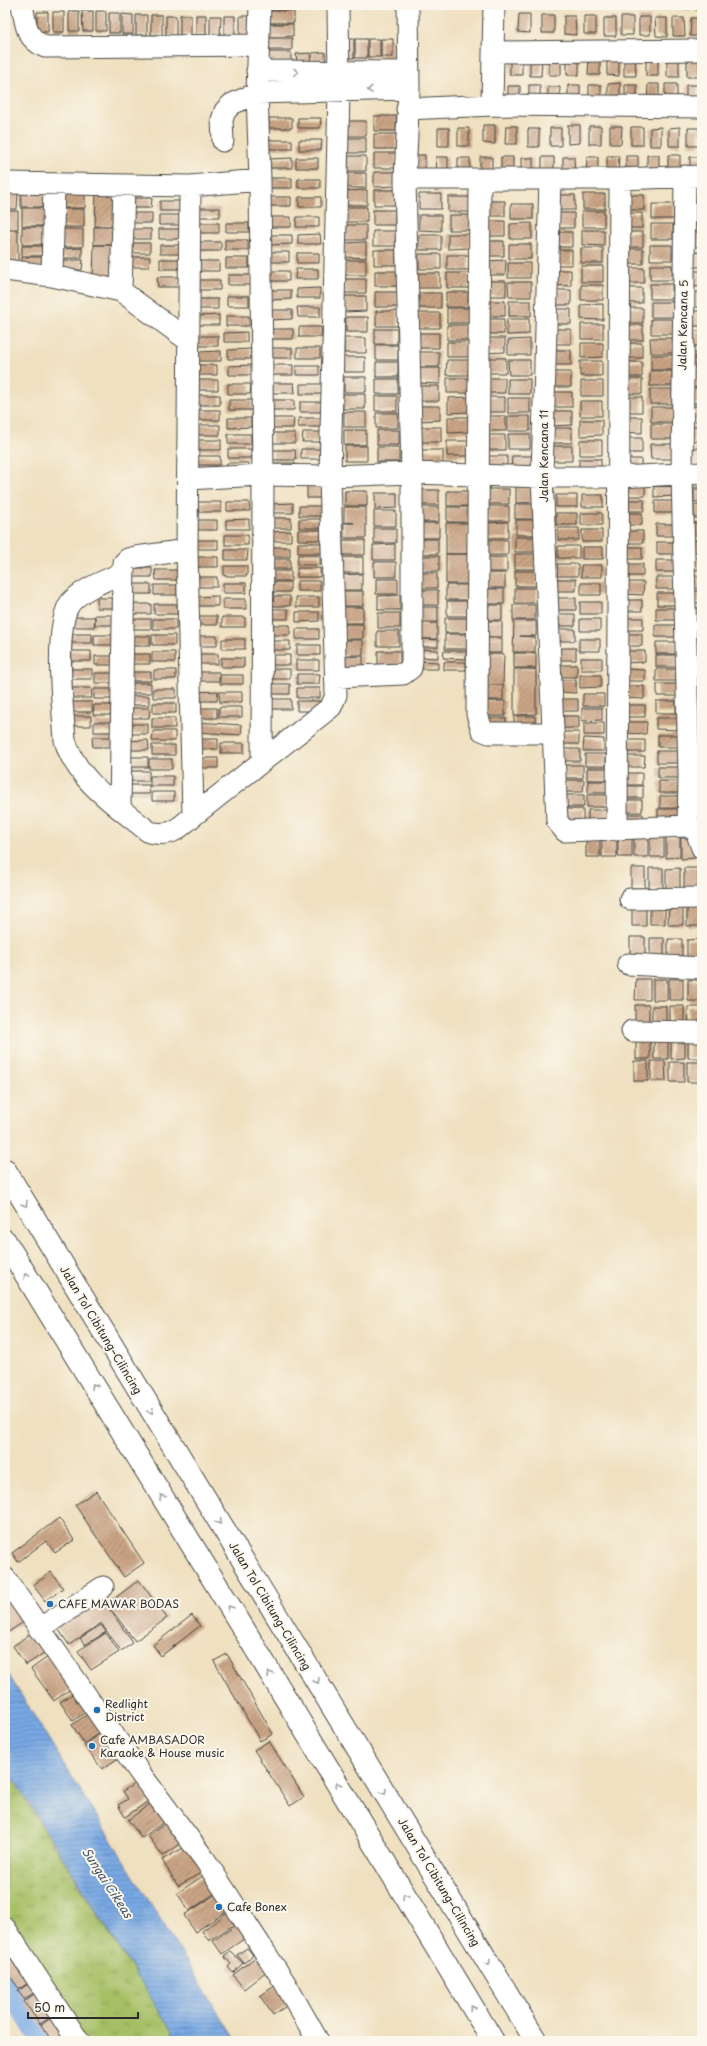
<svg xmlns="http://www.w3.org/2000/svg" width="707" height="2046" font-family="'Playpen Sans',sans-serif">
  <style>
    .grass { fill: url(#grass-tufts); stroke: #687548 }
    .water { fill: url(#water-rules); stroke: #526a87 }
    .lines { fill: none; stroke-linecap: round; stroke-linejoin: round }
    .river { stroke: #78a8e3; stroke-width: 27 }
    .building { fill: url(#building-hatch) }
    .minor-casing { stroke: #484641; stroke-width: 23 }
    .major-casing { stroke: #484641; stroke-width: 24 }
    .highway-casing { stroke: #484641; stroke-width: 24 }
    .minor { stroke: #fff; stroke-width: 21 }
    .major { stroke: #fff; stroke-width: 22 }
    .highway { stroke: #fff; stroke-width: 22 }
    .oneway { stroke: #a0a0a0 }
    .poi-dot { fill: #1f6fb2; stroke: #fbf7ec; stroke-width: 1.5 }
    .labels { text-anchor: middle; stroke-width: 4; stroke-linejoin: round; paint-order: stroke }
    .street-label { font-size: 11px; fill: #2b2b2b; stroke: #fbf7ec }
    .poi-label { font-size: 11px; fill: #2b2b2b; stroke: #fbf7ec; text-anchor: start }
    .water-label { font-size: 12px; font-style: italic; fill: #46576b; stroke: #fbf7ec }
  </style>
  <defs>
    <pattern id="grass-tufts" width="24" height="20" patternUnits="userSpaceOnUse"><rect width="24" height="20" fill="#a6bf65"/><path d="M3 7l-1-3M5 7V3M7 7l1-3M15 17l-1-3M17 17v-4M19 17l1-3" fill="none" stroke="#879b53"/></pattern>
    <pattern id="water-rules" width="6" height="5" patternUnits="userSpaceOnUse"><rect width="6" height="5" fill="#78a8e3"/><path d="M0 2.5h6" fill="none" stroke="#6389b8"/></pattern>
    <pattern id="building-hatch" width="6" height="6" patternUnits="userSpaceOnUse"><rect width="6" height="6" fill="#caa485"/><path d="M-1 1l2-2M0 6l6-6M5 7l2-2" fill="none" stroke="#a4866d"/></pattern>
  </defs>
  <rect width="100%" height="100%" fill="#fbf7ec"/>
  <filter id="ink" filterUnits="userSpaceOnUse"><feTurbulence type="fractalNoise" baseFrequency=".025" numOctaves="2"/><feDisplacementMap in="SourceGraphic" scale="8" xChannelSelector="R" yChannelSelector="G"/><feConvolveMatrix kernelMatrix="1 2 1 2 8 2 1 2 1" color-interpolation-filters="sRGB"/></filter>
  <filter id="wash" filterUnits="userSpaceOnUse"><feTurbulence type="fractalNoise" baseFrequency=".012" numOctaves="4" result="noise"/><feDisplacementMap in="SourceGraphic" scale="16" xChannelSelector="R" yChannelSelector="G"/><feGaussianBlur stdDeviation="0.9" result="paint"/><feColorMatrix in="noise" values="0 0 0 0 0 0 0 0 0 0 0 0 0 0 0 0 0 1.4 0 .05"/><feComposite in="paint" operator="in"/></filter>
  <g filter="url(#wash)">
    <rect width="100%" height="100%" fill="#efe0c0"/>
    <path class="grass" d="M 5,1768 L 109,1933 L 180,2041 L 77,2041 L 5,1932 Z"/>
    <path class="water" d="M 5,1669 L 236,2041 L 178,2041 L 5,1765 Z"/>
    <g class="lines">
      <path class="river" d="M 5,1978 L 46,2041"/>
    </g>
    <g id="blocks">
      <path class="building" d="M 270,5 L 294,5 L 294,10 L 270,10 Z
        M 544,5 L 556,5 L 556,8 L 544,7 Z
        M 564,5 L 576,5 L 576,7 L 564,7 Z
        M 586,5 L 598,5 L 598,7 L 586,7 Z
        M 607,5 L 618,5 L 618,8 L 607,8 Z
        M 626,5 L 638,5 L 638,8 L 626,8 Z
        M 643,5 L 655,5 L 655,9 L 643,9 Z
        M 662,5 L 673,5 L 673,9 L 662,9 Z
        M 679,5 L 690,5 L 690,9 L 679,9 Z
        M 696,5 L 702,5 L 702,10 L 696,10 Z
        M 69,11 L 79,11 L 79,31 L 69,31 Z
        M 82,11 L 93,11 L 93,31 L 83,31 Z
        M 96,11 L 106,11 L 106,31 L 96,31 Z
        M 270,11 L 294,11 L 294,23 L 270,23 Z
        M 37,12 L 48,12 L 48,32 L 37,32 Z
        M 53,12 L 64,12 L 64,32 L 53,32 Z
        M 109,13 L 120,13 L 120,33 L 109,33 Z
        M 122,14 L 133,15 L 133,34 L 122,34 Z
        M 519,14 L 530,14 L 530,33 L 518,32 Z
        M 136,15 L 147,15 L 147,35 L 136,35 Z
        M 151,15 L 162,15 L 162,35 L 151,35 Z
        M 180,15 L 191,15 L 191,35 L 180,35 Z
        M 196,15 L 206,15 L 206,35 L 196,35 Z
        M 542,15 L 554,15 L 554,33 L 542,33 Z
        M 166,16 L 176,16 L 176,36 L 166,36 Z
        M 210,16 L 221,16 L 220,36 L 210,36 Z
        M 224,16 L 235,16 L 235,36 L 224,36 Z
        M 240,16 L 250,16 L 250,36 L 240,36 Z
        M 564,16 L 575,16 L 576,35 L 564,34 Z
        M 584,16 L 596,16 L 596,34 L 584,34 Z
        M 621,17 L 633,17 L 633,35 L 621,35 Z
        M 639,17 L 650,17 L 650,35 L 639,35 Z
        M 604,18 L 616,18 L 616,36 L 604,36 Z
        M 655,18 L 667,18 L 667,37 L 656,36 Z
        M 673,18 L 684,18 L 685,36 L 673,36 Z
        M 691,18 L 702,18 L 702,36 L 690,36 Z
        M 269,24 L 293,24 L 293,36 L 269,37 Z
        M 268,38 L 292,38 L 292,50 L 268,50 Z
        M 342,39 L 354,39 L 354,58 L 342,58 Z
        M 355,39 L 367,39 L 367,58 L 355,58 Z
        M 368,39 L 380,39 L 380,57 L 368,57 Z
        M 381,39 L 393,39 L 393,57 L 381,57 Z
        M 267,52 L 291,52 L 291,64 L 267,64 Z
        M 325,52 L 326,69 L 313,70 L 312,53 Z
        M 310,53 L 311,69 L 298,70 L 296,54 Z
        M 561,56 L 561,75 L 549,75 L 549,57 Z
        M 510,57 L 522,57 L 522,75 L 510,75 Z
        M 567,57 L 579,57 L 579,75 L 567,75 Z
        M 589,57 L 600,57 L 600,75 L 588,75 Z
        M 607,57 L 619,57 L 619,76 L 607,75 Z
        M 530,58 L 542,58 L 541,76 L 530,76 Z
        M 624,58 L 635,58 L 636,76 L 624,76 Z
        M 646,58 L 658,58 L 658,76 L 646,76 Z
        M 667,58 L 679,58 L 679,77 L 667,77 Z
        M 687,58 L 699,58 L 699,77 L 687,77 Z
        M 620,83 L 620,102 L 608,102 L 608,84 Z
        M 648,84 L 659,84 L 659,102 L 647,102 Z
        M 665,84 L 677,84 L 677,103 L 665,102 Z
        M 529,85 L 540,85 L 540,104 L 529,104 Z
        M 568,85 L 580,85 L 580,104 L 568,103 Z
        M 589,85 L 601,85 L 601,103 L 589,103 Z
        M 625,85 L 637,85 L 637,103 L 625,103 Z
        M 686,85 L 698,85 L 698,103 L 686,103 Z
        M 508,86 L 520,86 L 520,104 L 508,104 Z
        M 548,87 L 560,87 L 559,105 L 548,105 Z
        M 374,116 L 396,116 L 396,131 L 374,131 Z
        M 269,118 L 292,118 L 292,128 L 269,128 Z
        M 298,118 L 321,118 L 320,128 L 298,128 Z
        M 344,121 L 366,121 L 366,136 L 344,136 Z
        M 483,125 L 495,125 L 495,144 L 483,143 Z
        M 568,125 L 580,125 L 580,143 L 568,144 Z
        M 506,126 L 517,126 L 517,144 L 505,144 Z
        M 589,126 L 601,126 L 601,144 L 589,144 Z
        M 610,126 L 622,126 L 621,144 L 610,144 Z
        M 631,127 L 643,127 L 643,145 L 631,145 Z
        M 661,127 L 661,146 L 650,146 L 650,128 Z
        M 680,127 L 680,146 L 669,146 L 669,128 Z
        M 438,128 L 449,128 L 449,146 L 438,146 Z
        M 458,128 L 469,128 L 469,146 L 458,146 Z
        M 550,128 L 561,128 L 561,146 L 550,146 Z
        M 688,128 L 699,128 L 699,146 L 688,146 Z
        M 528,129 L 539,129 L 539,147 L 528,147 Z
        M 374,134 L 396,134 L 396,149 L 374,149 Z
        M 344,138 L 366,138 L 366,153 L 344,153 Z
        M 269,140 L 292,140 L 292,149 L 270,149 Z
        M 299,140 L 322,140 L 321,150 L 299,150 Z
        M 374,153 L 396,153 L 396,168 L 374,168 Z
        M 414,155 L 425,155 L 425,173 L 414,174 Z
        M 647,155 L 659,155 L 659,174 L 647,174 Z
        M 668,155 L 680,155 L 680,174 L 668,174 Z
        M 344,156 L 366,156 L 366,171 L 344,171 Z
        M 607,156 L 619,156 L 618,175 L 607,175 Z
        M 626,156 L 638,156 L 638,174 L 626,174 Z
        M 436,157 L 448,157 L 448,175 L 437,175 Z
        M 480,157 L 492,157 L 492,176 L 480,176 Z
        M 501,157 L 513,157 L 513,175 L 501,175 Z
        M 542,157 L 554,157 L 554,175 L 542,175 Z
        M 563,157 L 574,157 L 575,175 L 563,175 Z
        M 587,157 L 598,157 L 598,175 L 586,175 Z
        M 690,157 L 701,157 L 701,175 L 690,175 Z
        M 292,158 L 292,168 L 269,168 L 269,159 Z
        M 296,158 L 318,158 L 318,168 L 296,168 Z
        M 458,158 L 470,158 L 470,176 L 458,176 Z
        M 521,158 L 533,158 L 533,176 L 521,176 Z
        M 374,172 L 396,172 L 396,186 L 374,187 Z
        M 344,173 L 366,173 L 366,188 L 344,188 Z
        M 270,178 L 292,178 L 292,188 L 270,188 Z
        M 298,179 L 320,179 L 320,188 L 298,188 Z
        M 21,189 L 44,189 L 44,207 L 21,207 Z
        M 118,189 L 118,226 L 95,226 L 96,190 Z
        M 62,190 L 85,190 L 85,208 L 62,208 Z
        M 367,190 L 367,205 L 345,205 L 345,191 Z
        M 374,190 L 396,190 L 396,205 L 374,205 Z
        M 5,191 L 18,191 L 17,209 L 5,209 Z
        M 419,194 L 441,194 L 441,209 L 419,209 Z
        M 583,194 L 605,194 L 605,209 L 583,209 Z
        M 553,195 L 575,195 L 575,210 L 553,210 Z
        M 622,195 L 644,195 L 644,210 L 622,210 Z
        M 689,195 L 702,195 L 702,210 L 689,210 Z
        M 268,197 L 291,197 L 291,206 L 269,206 Z
        M 299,197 L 321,197 L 321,207 L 299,207 Z
        M 448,197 L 470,197 L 470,212 L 448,212 Z
        M 129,198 L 152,198 L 151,208 L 129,208 Z
        M 160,201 L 183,201 L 183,211 L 160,211 Z
        M 483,201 L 505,201 L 505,216 L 483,216 Z
        M 511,204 L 533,204 L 533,219 L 511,219 Z
        M 652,204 L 674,204 L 674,219 L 652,219 Z
        M 345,207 L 367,207 L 367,222 L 345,222 Z
        M 22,208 L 45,208 L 45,226 L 22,226 Z
        M 197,208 L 220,208 L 220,217 L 197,217 Z
        M 61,209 L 84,209 L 84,227 L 61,227 Z
        M 373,210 L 395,210 L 395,225 L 373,225 Z
        M 5,211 L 18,211 L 18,229 L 5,229 Z
        M 582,211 L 604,211 L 604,227 L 582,227 Z
        M 129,213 L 152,213 L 152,223 L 129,223 Z
        M 552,213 L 574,213 L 574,228 L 552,228 Z
        M 620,213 L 642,213 L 642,228 L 620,228 Z
        M 159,215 L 182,215 L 182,225 L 159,225 Z
        M 419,215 L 441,215 L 441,231 L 419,230 Z
        M 449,215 L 471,215 L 471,230 L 449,230 Z
        M 690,215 L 702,215 L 702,230 L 690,230 Z
        M 268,217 L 291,217 L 291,227 L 268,227 Z
        M 297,217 L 319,217 L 319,227 L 296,227 Z
        M 483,221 L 505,221 L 505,236 L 483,236 Z
        M 196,223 L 219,223 L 219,233 L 196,233 Z
        M 226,223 L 249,223 L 249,232 L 226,232 Z
        M 532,223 L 532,239 L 510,239 L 510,224 Z
        M 651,224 L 673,224 L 673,239 L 651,239 Z
        M 344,225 L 366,225 L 366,240 L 344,240 Z
        M 22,227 L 45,227 L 45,245 L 22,245 Z
        M 94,227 L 117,227 L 117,245 L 94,245 Z
        M 60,229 L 83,229 L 83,247 L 60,247 Z
        M 128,229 L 151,229 L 151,239 L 128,239 Z
        M 159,229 L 182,229 L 182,239 L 159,239 Z
        M 5,230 L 18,230 L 18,266 L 5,266 Z
        M 582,230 L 604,230 L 604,246 L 582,245 Z
        M 373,231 L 396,231 L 396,246 L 373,246 Z
        M 550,232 L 572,232 L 572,247 L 550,247 Z
        M 621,232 L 643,232 L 643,247 L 621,247 Z
        M 688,232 L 702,232 L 702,247 L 688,247 Z
        M 320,234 L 321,244 L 298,244 L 298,235 Z
        M 448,234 L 470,234 L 470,248 L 448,249 Z
        M 269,235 L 292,235 L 292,244 L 269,245 Z
        M 419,235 L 441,235 L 441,250 L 419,250 Z
        M 225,240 L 248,240 L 248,250 L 225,250 Z
        M 482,241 L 504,241 L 504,256 L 482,256 Z
        M 199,242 L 221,242 L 221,251 L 198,251 Z
        M 366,242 L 366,258 L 344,257 L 344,243 Z
        M 127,243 L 150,243 L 150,253 L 128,253 Z
        M 509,244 L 531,244 L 531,259 L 509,259 Z
        M 94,245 L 116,245 L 116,282 L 93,282 Z
        M 160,245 L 182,245 L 182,254 L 160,254 Z
        M 650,245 L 672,245 L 672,260 L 650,260 Z
        M 22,246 L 45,246 L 45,256 L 22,256 Z
        M 82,248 L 82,258 L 59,258 L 59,249 Z
        M 581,248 L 603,248 L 603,263 L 581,263 Z
        M 621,249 L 643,249 L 643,264 L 621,264 Z
        M 374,250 L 396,250 L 396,265 L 374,265 Z
        M 550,250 L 572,250 L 572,265 L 550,265 Z
        M 267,252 L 289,252 L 289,262 L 267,262 Z
        M 702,252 L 702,267 L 687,267 L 687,253 Z
        M 297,253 L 319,253 L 319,263 L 297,263 Z
        M 419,254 L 441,254 L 441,269 L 419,269 Z
        M 447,255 L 469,255 L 469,270 L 447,270 Z
        M 22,257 L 45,257 L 45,267 L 22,267 Z
        M 127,257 L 150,257 L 149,267 L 127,267 Z
        M 226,258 L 249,258 L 249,268 L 226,268 Z
        M 160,259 L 182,259 L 182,269 L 160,269 Z
        M 60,260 L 83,260 L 82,270 L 60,270 Z
        M 344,260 L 366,260 L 366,275 L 344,275 Z
        M 506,260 L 505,275 L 483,275 L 484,261 Z
        M 196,261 L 219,261 L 219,271 L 196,271 Z
        M 508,263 L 530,263 L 530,278 L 508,278 Z
        M 650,265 L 672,265 L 672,280 L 650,280 Z
        M 581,266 L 603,266 L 603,282 L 581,282 Z
        M 622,268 L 644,268 L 644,283 L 622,283 Z
        M 296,269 L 318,269 L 318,279 L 295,279 Z
        M 549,270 L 571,270 L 571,286 L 549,285 Z
        M 266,271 L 289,271 L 289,281 L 266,281 Z
        M 375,271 L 397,271 L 397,286 L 375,286 Z
        M 685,271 L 702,271 L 702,287 L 685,286 Z
        M 418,273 L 440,273 L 440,288 L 418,288 Z
        M 447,273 L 469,273 L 469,288 L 447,288 Z
        M 228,275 L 251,275 L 251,285 L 228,285 Z
        M 157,277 L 180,277 L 180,287 L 158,287 Z
        M 344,279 L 366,279 L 366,293 L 345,293 Z
        M 197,280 L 220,280 L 220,290 L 197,290 Z
        M 484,281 L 506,281 L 506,296 L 484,296 Z
        M 508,282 L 531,282 L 531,297 L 509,297 Z
        M 650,284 L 672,284 L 672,299 L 650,299 Z
        M 581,285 L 603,285 L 603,300 L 581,300 Z
        M 320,288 L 320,298 L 297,298 L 297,289 Z
        M 620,288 L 642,288 L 642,303 L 620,303 Z
        M 268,290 L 291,290 L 291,299 L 268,300 Z
        M 549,290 L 571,290 L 571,305 L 549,305 Z
        M 375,292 L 397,292 L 398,307 L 375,307 Z
        M 446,292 L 468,292 L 468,307 L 446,307 Z
        M 686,292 L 702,292 L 702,307 L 686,307 Z
        M 419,293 L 441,293 L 441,308 L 419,308 Z
        M 227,296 L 249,296 L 249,306 L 227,306 Z
        M 344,296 L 366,296 L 366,311 L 344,312 Z
        M 195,299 L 218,299 L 218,309 L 196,309 Z
        M 483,301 L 505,301 L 505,316 L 483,316 Z
        M 509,301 L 531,301 L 531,316 L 509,316 Z
        M 651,302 L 673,302 L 673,317 L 651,317 Z
        M 603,304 L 603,320 L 581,319 L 581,305 Z
        M 297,307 L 320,307 L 320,317 L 298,317 Z
        M 447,308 L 469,308 L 469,323 L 447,323 Z
        M 621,308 L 643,308 L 643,323 L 621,323 Z
        M 549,309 L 571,309 L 571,324 L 549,324 Z
        M 269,310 L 292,310 L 292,319 L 269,320 Z
        M 376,311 L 398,311 L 398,326 L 376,326 Z
        M 685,311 L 702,311 L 702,326 L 685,326 Z
        M 418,313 L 440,313 L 440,328 L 418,328 Z
        M 219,315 L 219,325 L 196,325 L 197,316 Z
        M 226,316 L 249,316 L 249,326 L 226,326 Z
        M 346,317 L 368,317 L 368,332 L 346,332 Z
        M 482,319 L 504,319 L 504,334 L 482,334 Z
        M 507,319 L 529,319 L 529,334 L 507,335 Z
        M 651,319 L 673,319 L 673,334 L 651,334 Z
        M 581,324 L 603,324 L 603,339 L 581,339 Z
        M 447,325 L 469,325 L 469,340 L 447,340 Z
        M 621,325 L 643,325 L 643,340 L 621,340 Z
        M 299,327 L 321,327 L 322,337 L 299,337 Z
        M 270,329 L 293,329 L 293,339 L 270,339 Z
        M 375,329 L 397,329 L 397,344 L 375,344 Z
        M 549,329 L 571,329 L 571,344 L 549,344 Z
        M 685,331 L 702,331 L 702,346 L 685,346 Z
        M 247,332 L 247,342 L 224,342 L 224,333 Z
        M 417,333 L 439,333 L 439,348 L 417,348 Z
        M 195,336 L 218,336 L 218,346 L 195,346 Z
        M 344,338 L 366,338 L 366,353 L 344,353 Z
        M 483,338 L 505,338 L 505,352 L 483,353 Z
        M 650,338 L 672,338 L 673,353 L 651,353 Z
        M 530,339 L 530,355 L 508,355 L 508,340 Z
        M 447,342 L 469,342 L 469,357 L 447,357 Z
        M 581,343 L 603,343 L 603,357 L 581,358 Z
        M 620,343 L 642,343 L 642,358 L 620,358 Z
        M 376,345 L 398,345 L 398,360 L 376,360 Z
        M 270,348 L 292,348 L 292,358 L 270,358 Z
        M 297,348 L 320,348 L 320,358 L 297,358 Z
        M 251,349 L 251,359 L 228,359 L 228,350 Z
        M 549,350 L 571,350 L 571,365 L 549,365 Z
        M 221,351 L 221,361 L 198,361 L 198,352 Z
        M 417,352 L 439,352 L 439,367 L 417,367 Z
        M 685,353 L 702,353 L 702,368 L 685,367 Z
        M 651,355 L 673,355 L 673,370 L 651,370 Z
        M 343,357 L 365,357 L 365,372 L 343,372 Z
        M 484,358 L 506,358 L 506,373 L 484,373 Z
        M 447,360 L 469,360 L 468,375 L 446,375 Z
        M 508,360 L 530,360 L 530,375 L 509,375 Z
        M 580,361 L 602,361 L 602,376 L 580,376 Z
        M 376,362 L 398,362 L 398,377 L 376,377 Z
        M 620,362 L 642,362 L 642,377 L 620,377 Z
        M 194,365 L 217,365 L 217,375 L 194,375 Z
        M 252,365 L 252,375 L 229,375 L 229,366 Z
        M 270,365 L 293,365 L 293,375 L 270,375 Z
        M 296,366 L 319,366 L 319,375 L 296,375 Z
        M 418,368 L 440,368 L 440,384 L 418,383 Z
        M 650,371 L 672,371 L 672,386 L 650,386 Z
        M 549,372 L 571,372 L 571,387 L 549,387 Z
        M 684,372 L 702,372 L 702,387 L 684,387 Z
        M 344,377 L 366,377 L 366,392 L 344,392 Z
        M 447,378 L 469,378 L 469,393 L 447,393 Z
        M 483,378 L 505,378 L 505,393 L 483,393 Z
        M 376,379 L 398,379 L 398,394 L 376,394 Z
        M 508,379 L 530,379 L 530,394 L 508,394 Z
        M 620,379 L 642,379 L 642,394 L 620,394 Z
        M 196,380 L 218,380 L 218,390 L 196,390 Z
        M 581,381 L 603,381 L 603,396 L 581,396 Z
        M 272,383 L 294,383 L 295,393 L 272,393 Z
        M 228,384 L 251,384 L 250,394 L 228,394 Z
        M 300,384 L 323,384 L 323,394 L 300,394 Z
        M 417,386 L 439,386 L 439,401 L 417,401 Z
        M 684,388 L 702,388 L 702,403 L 684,403 Z
        M 650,389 L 672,389 L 672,404 L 650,404 Z
        M 550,392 L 572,392 L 572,407 L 550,407 Z
        M 343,394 L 365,394 L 365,409 L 343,409 Z
        M 197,395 L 220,395 L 220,405 L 197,405 Z
        M 375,396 L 397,396 L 397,411 L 375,411 Z
        M 470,397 L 470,412 L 448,413 L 448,398 Z
        M 483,397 L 505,397 L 505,412 L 483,412 Z
        M 620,397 L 642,397 L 642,412 L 620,412 Z
        M 508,398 L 530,398 L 530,413 L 508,413 Z
        M 229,400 L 252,400 L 252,410 L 229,410 Z
        M 271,400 L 294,400 L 294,410 L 272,410 Z
        M 580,401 L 602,401 L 602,416 L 580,416 Z
        M 300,402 L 322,402 L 323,412 L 300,412 Z
        M 418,406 L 440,406 L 440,420 L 418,421 Z
        M 684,406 L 702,406 L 702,421 L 684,421 Z
        M 651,407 L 673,407 L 673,422 L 651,422 Z
        M 197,410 L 220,410 L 220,420 L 198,420 Z
        M 550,411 L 572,411 L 572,425 L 550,426 Z
        M 344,412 L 366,412 L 366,427 L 344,427 Z
        M 376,413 L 398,413 L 398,428 L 376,428 Z
        M 484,416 L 506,416 L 506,431 L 484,431 Z
        M 508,416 L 530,416 L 530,431 L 508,431 Z
        M 448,417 L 470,417 L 470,432 L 448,433 Z
        M 620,417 L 642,417 L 642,433 L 620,432 Z
        M 228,418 L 251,418 L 251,427 L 228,428 Z
        M 271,418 L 294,418 L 293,428 L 271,428 Z
        M 299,418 L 321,418 L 321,427 L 298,427 Z
        M 580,420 L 602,420 L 602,435 L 580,436 Z
        M 651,424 L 673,424 L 673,439 L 651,439 Z
        M 197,425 L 220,425 L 220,435 L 198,435 Z
        M 686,426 L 702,426 L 702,441 L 686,441 Z
        M 419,427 L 441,427 L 441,442 L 418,442 Z
        M 550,428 L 572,428 L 572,443 L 550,443 Z
        M 344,430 L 366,430 L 366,445 L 344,445 Z
        M 377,430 L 399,430 L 399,445 L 377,445 Z
        M 303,432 L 325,432 L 325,442 L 302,442 Z
        M 272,433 L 295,433 L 295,443 L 272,443 Z
        M 228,434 L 251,434 L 251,444 L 228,444 Z
        M 508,434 L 530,434 L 530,449 L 508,449 Z
        M 483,435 L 505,435 L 505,450 L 483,450 Z
        M 620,438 L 642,438 L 642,453 L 620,453 Z
        M 198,440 L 221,440 L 221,450 L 198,450 Z
        M 580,440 L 602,440 L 602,455 L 580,455 Z
        M 447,441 L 469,441 L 469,456 L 447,456 Z
        M 650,444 L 672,444 L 672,459 L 651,459 Z
        M 345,446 L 367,446 L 367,461 L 345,461 Z
        M 550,446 L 572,446 L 572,461 L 550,461 Z
        M 377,447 L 399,447 L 399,462 L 377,462 Z
        M 702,448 L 702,464 L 686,464 L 686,449 Z
        M 228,449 L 251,449 L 251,458 L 228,458 Z
        M 301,449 L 324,449 L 324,459 L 301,459 Z
        M 273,450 L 295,450 L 296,460 L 273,460 Z
        M 421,450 L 443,450 L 443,465 L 421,465 Z
        M 197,456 L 220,456 L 220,465 L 197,465 Z
        M 485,456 L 507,456 L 507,471 L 485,471 Z
        M 512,456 L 534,456 L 534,471 L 511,471 Z
        M 579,459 L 601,459 L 601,474 L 579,474 Z
        M 619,459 L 641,459 L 641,474 L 619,474 Z
        M 227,463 L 249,463 L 249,473 L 227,473 Z
        M 272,463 L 295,463 L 295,472 L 272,472 Z
        M 695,477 L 702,477 L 702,487 L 692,487 Z
        M 623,481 L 645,481 L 645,496 L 623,496 Z
        M 654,481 L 676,482 L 676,496 L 654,497 Z
        M 307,483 L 329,483 L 328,498 L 307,498 Z
        M 516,487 L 538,487 L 538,502 L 516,503 Z
        M 487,489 L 509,489 L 509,504 L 487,504 Z
        M 694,489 L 702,489 L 702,502 L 694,502 Z
        M 417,490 L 439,490 L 439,505 L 417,505 Z
        M 345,491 L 367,491 L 367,506 L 345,506 Z
        M 447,491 L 469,491 L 469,506 L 447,506 Z
        M 375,493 L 397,493 L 397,508 L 375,509 Z
        M 556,495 L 577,495 L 577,507 L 556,507 Z
        M 582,495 L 603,495 L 603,507 L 582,507 Z
        M 623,500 L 644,500 L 644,511 L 623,511 Z
        M 655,501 L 676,501 L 676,513 L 655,513 Z
        M 198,502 L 221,502 L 221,512 L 198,512 Z
        M 227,502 L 249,502 L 250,511 L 227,511 Z
        M 293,503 L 293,513 L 270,513 L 271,504 Z
        M 515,504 L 537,504 L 537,519 L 515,519 Z
        M 694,505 L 702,506 L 702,518 L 694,518 Z
        M 299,506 L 322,506 L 322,516 L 299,516 Z
        M 487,506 L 509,506 L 509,521 L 487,521 Z
        M 344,507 L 366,507 L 366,538 L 344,538 L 344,523 L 354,523 L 344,522 Z
        M 417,507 L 439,507 L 439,522 L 417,522 Z
        M 447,507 L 469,507 L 469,522 L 447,522 Z
        M 374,511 L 396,511 L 396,526 L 374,526 Z
        M 556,513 L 577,513 L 577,525 L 556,525 Z
        M 581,513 L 602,513 L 602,525 L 581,525 Z
        M 622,513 L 642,513 L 642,525 L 622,525 Z
        M 269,518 L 291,518 L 291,528 L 269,528 Z
        M 249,519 L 249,529 L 226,529 L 226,520 Z
        M 299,519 L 322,519 L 322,528 L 299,528 Z
        M 194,520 L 217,520 L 217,530 L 194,530 Z
        M 516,520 L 538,520 L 538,535 L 516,535 Z
        M 508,522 L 508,538 L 486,538 L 486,523 Z
        M 417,523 L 439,523 L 439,538 L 417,538 Z
        M 446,523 L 468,523 L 468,554 L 446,554 Z
        M 694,523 L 702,523 L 702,535 L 694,535 Z
        M 656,524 L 677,524 L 677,536 L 656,536 Z
        M 374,528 L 396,528 L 396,543 L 374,543 Z
        M 558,528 L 579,528 L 579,540 L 558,540 Z
        M 298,530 L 321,530 L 321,540 L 298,540 Z
        M 582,530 L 602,530 L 602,542 L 582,542 Z
        M 291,531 L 291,541 L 268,541 L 268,532 Z
        M 622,531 L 643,531 L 643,543 L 622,543 Z
        M 225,535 L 248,535 L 248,545 L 225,545 Z
        M 515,537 L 537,537 L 537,552 L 515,552 Z
        M 416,539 L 438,539 L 438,554 L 416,554 Z
        M 195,540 L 218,540 L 218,549 L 195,549 Z
        M 343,540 L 365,540 L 365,555 L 343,555 Z
        M 486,540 L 508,540 L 508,555 L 486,555 Z
        M 693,540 L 702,540 L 702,552 L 693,552 Z
        M 657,542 L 677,542 L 678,554 L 657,554 Z
        M 298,543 L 321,543 L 321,553 L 298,553 Z
        M 395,544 L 395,560 L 373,560 L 373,545 Z
        M 558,546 L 579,546 L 579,558 L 558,558 Z
        M 267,547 L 290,547 L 290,557 L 268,557 Z
        M 582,547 L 603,547 L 603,559 L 582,559 Z
        M 621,547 L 642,547 L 642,559 L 621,559 Z
        M 225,550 L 248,550 L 247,560 L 225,560 Z
        M 446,554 L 468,554 L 468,584 L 446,584 Z
        M 515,554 L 537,554 L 537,569 L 515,569 Z
        M 298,555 L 320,555 L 320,565 L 297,565 Z
        M 417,556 L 439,556 L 439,571 L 417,571 Z
        M 196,557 L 218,557 L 218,567 L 195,567 Z
        M 341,557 L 363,557 L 363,573 L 341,573 Z
        M 485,557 L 507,557 L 507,572 L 485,572 Z
        M 693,558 L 702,558 L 702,570 L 693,570 Z
        M 267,559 L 290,559 L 290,569 L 267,569 Z
        M 656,560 L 677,560 L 677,572 L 656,572 Z
        M 374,562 L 396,562 L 396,577 L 374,577 Z
        M 557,564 L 578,564 L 578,576 L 557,576 Z
        M 623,564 L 643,564 L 643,576 L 623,576 Z
        M 581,565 L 602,565 L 602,577 L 581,577 Z
        M 224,566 L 247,566 L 247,576 L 224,576 Z
        M 129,568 L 152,568 L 152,577 L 129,577 Z
        M 297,568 L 320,568 L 320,577 L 297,577 Z
        M 155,570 L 178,570 L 178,580 L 156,580 Z
        M 268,571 L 291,571 L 291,581 L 268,581 Z
        M 515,571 L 537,571 L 537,586 L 515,586 Z
        M 415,573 L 437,573 L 437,588 L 415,588 Z
        M 483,573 L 505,573 L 505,588 L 483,588 Z
        M 362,574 L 362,590 L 340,590 L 340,575 Z
        M 693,576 L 702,576 L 702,588 L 693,588 Z
        M 195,577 L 217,577 L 217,587 L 195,587 Z
        M 656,577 L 677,577 L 677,589 L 656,589 Z
        M 376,579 L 398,579 L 398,594 L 376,594 Z
        M 555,579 L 576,579 L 576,591 L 555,591 Z
        M 297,581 L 320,581 L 320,591 L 297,591 Z
        M 268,582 L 290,582 L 290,592 L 267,592 Z
        M 623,582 L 644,582 L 643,595 L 623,594 Z
        M 223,583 L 246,583 L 246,593 L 223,593 Z
        M 581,583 L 601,583 L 601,595 L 581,595 Z
        M 128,584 L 151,584 L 151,594 L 128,594 Z
        M 154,585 L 177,585 L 177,595 L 154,595 Z
        M 446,585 L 468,585 L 468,600 L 446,600 Z
        M 515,588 L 537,588 L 537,603 L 515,603 Z
        M 482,589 L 504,589 L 504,604 L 482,604 Z
        M 416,590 L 438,590 L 438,605 L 416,605 Z
        M 341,591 L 363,591 L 363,606 L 341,606 Z
        M 693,591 L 702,591 L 702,603 L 693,603 Z
        M 657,593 L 678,593 L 678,605 L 657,605 Z
        M 400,595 L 400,610 L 378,610 L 378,596 Z
        M 218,596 L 218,606 L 195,606 L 195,597 Z
        M 267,596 L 290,596 L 290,606 L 267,606 Z
        M 296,597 L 319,597 L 319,607 L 296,607 Z
        M 97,598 L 120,598 L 120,608 L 97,608 Z
        M 556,598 L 576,598 L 576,610 L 555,610 Z
        M 223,599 L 246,599 L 246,609 L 223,609 Z
        M 621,600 L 642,600 L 642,611 L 621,611 Z
        M 447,601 L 469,601 L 469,616 L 447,616 Z
        M 580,602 L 601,602 L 601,614 L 580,614 Z
        M 128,604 L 151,604 L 151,614 L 128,614 Z
        M 154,604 L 177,604 L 177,614 L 154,614 Z
        M 480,605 L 502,605 L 502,620 L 480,620 Z
        M 513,605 L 535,605 L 535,620 L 513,620 Z
        M 341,607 L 363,607 L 363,623 L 341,623 Z
        M 416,607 L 438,607 L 438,622 L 416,622 Z
        M 656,608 L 676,608 L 676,620 L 656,620 Z
        M 692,608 L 702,608 L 702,620 L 692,620 Z
        M 265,609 L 288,609 L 288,619 L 266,619 Z
        M 296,612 L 319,612 L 319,621 L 296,622 Z
        M 378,613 L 400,613 L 400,628 L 378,628 Z
        M 554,614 L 575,614 L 575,626 L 554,626 Z
        M 95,615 L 118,615 L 118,625 L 95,625 Z
        M 194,616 L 217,616 L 217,625 L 194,625 Z
        M 72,617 L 95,617 L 94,627 L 72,627 Z
        M 222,617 L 245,617 L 245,627 L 222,627 Z
        M 445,618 L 467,618 L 467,633 L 445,633 Z
        M 622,618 L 643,618 L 643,630 L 622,630 Z
        M 128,619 L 151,619 L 151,629 L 128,629 Z
        M 153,619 L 176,619 L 176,629 L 153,629 Z
        M 580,619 L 600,619 L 600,631 L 580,631 Z
        M 480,621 L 502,621 L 502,637 L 480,637 Z
        M 514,621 L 536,621 L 536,636 L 520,636 L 535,637 L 535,652 L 513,652 Z
        M 437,623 L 437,639 L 423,639 L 438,640 L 438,647 L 415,647 L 415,624 Z
        M 341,624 L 363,624 L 363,639 L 341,639 Z
        M 267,625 L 290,625 L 290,635 L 267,635 Z
        M 655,625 L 675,625 L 675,637 L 655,637 Z
        M 693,626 L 702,626 L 702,638 L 692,638 Z
        M 296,629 L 319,629 L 319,639 L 296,639 Z
        M 554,629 L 575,629 L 575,641 L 554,641 Z
        M 377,631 L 399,631 L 399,646 L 377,646 Z
        M 69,634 L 92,634 L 92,643 L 69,643 Z
        M 445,634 L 467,634 L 467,649 L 445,649 Z
        M 622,634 L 642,634 L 642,646 L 622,646 Z
        M 94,635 L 117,635 L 117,645 L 94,645 Z
        M 152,635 L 175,635 L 175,645 L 152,645 Z
        M 127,636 L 150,636 L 150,646 L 127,646 Z
        M 194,636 L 217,636 L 217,646 L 194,646 Z
        M 480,638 L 502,638 L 502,653 L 480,653 Z
        M 222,639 L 245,639 L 245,649 L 222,649 Z
        M 579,639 L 600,639 L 600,651 L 579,651 Z
        M 341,640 L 363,640 L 363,655 L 341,655 Z
        M 692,640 L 702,640 L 702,652 L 692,652 Z
        M 268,641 L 290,641 L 290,650 L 268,650 Z
        M 656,642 L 676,642 L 677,654 L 656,654 Z
        M 297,645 L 320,645 L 320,655 L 297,655 Z
        M 555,648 L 576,648 L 576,660 L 555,660 Z
        M 416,649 L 438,650 L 438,658 L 416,657 Z
        M 68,651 L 91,651 L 91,661 L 68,661 Z
        M 378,651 L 400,651 L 400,666 L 378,666 Z
        M 444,651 L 466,651 L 466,659 L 443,658 Z
        M 624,651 L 645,651 L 645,662 L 624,663 Z
        M 152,652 L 175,652 L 175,662 L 152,662 Z
        M 514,653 L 536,653 L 536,668 L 514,668 Z
        M 127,654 L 150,654 L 150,664 L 127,664 Z
        M 195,654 L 218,654 L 218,664 L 195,664 Z
        M 482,654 L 504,654 L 503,685 L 481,685 Z
        M 692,654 L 702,654 L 702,666 L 692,666 Z
        M 267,655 L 290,655 L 290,665 L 267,665 Z
        M 656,655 L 677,655 L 676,667 L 656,667 Z
        M 95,656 L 117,656 L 117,665 L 95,665 Z
        M 363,656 L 363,672 L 341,672 L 341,657 Z
        M 221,658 L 244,658 L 244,667 L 221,667 Z
        M 581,658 L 602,658 L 602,670 L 581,670 Z
        M 296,660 L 319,660 L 319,670 L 296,670 Z
        M 416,661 L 438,662 L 438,669 L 415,669 Z
        M 444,662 L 466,662 L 466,670 L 444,670 Z
        M 556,665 L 577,665 L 577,677 L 556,677 Z
        M 693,668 L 702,668 L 702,680 L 693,680 Z
        M 69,669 L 92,669 L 92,679 L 69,679 Z
        M 267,669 L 290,669 L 290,679 L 267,679 Z
        M 514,669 L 536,669 L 536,714 L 514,715 Z
        M 624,669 L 645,670 L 645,681 L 624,681 Z
        M 656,669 L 676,669 L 676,681 L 656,681 Z
        M 154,670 L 176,670 L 176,679 L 154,679 Z
        M 128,672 L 151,672 L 151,681 L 128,681 Z
        M 196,672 L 219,672 L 219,681 L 196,681 Z
        M 95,673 L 118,673 L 118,683 L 95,683 Z
        M 297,674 L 320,674 L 319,684 L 297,684 Z
        M 220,675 L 243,675 L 243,684 L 220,684 Z
        M 580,675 L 601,675 L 601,687 L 580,688 Z
        M 556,680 L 576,680 L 576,693 L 555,692 Z
        M 694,682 L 702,682 L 702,694 L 694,694 Z
        M 128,683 L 151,683 L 151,693 L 128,693 Z
        M 267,684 L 290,684 L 290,694 L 267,694 Z
        M 657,684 L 677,684 L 677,696 L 657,696 Z
        M 503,685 L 503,700 L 481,700 L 481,686 Z
        M 624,686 L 644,686 L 644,699 L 624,698 Z
        M 69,688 L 91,688 L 92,698 L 69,698 Z
        M 297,688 L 320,688 L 320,698 L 297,698 Z
        M 94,689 L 117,689 L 117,699 L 94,699 Z
        M 153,689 L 176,689 L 176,698 L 153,698 Z
        M 218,691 L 217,701 L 195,701 L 195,692 Z
        M 219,692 L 242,692 L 242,702 L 220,702 Z
        M 583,694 L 604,694 L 604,706 L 583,706 Z
        M 127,696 L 149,696 L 149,705 L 127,705 Z
        M 693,696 L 702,696 L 702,708 L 693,708 Z
        M 268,699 L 291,699 L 291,709 L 269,709 Z
        M 558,699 L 578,699 L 578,711 L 558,711 Z
        M 297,701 L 320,701 L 320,711 L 297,711 Z
        M 483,701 L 505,701 L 505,716 L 483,716 Z
        M 656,701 L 676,701 L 676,713 L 656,713 Z
        M 69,702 L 92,702 L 92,712 L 70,712 Z
        M 153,703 L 176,703 L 176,713 L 153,713 Z
        M 94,705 L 116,705 L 116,715 L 93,715 Z
        M 624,705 L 645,705 L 645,717 L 624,717 Z
        M 219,707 L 242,707 L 242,717 L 219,717 Z
        M 127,708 L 150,708 L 149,718 L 127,718 Z
        M 195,708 L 217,708 L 217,718 L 195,718 Z
        M 582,708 L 602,708 L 602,720 L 582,721 Z
        M 692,714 L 702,714 L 702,726 L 692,726 Z
        M 68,716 L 91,716 L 91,726 L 68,726 Z
        M 514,716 L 535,716 L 535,728 L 514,728 Z
        M 559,716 L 579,716 L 579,728 L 559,728 Z
        M 152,718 L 175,718 L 175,728 L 152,728 Z
        M 486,718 L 506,718 L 506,729 L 485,730 Z
        M 656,718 L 677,718 L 677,730 L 656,729 Z
        M 94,722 L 117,722 L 117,732 L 94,732 Z
        M 196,722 L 242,725 L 241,735 L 196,732 Z
        M 626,722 L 647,722 L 646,734 L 626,733 Z
        M 584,723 L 604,723 L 604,735 L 584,735 Z
        M 125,724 L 148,724 L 148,734 L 125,734 Z
        M 692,727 L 702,727 L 702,739 L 692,739 Z
        M 153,731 L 175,731 L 175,741 L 152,741 Z
        M 558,732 L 579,732 L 579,744 L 558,744 Z
        M 658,735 L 679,735 L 679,747 L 658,747 Z
        M 92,737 L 115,737 L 115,747 L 93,747 Z
        M 584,738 L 604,739 L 604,751 L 583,751 Z
        M 195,739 L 218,739 L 218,749 L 195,749 Z
        M 148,740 L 149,750 L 126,750 L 126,741 Z
        M 625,740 L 645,740 L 645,752 L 625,752 Z
        M 221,743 L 244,743 L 244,753 L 221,753 Z
        M 693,743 L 702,743 L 702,756 L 693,756 Z
        M 152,745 L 175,745 L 175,755 L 152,755 Z
        M 560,749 L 580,749 L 580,761 L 560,761 Z
        M 657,751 L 678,751 L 678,763 L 657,763 Z
        M 585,754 L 606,754 L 606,766 L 585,766 Z
        M 624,756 L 645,756 L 644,767 L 624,767 Z
        M 125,757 L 148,757 L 148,767 L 125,767 Z
        M 196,758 L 218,758 L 218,768 L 196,768 Z
        M 693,758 L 702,758 L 702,770 L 693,770 Z
        M 149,759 L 172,759 L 172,769 L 149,769 Z
        M 563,765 L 583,765 L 583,778 L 563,778 Z
        M 658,767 L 679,767 L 679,778 L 658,778 Z
        M 587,768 L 608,768 L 608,780 L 587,780 Z
        M 126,771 L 149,771 L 149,781 L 126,781 Z
        M 622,773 L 642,773 L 642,785 L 621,785 Z
        M 150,776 L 173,776 L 173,786 L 150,786 Z
        M 563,780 L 584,780 L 583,792 L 563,792 Z
        M 588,781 L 609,781 L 609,793 L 588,793 Z
        M 659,781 L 680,781 L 680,793 L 659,793 Z
        M 127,785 L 149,785 L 150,794 L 127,794 Z
        M 622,786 L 643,786 L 643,798 L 622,798 Z
        M 152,792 L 174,792 L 174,801 L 152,801 Z
        M 563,795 L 584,795 L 584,807 L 563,807 Z
        M 587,795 L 607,795 L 607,807 L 587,807 Z
        M 660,796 L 680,796 L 680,808 L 660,808 Z
        M 621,800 L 642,800 L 642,812 L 621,812 Z
        M 563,809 L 583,809 L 583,821 L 563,821 Z
        M 658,809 L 679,809 L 679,821 L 658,822 Z
        M 588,810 L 609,810 L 609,821 L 588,821 Z
        M 623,814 L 643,814 L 643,826 L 623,826 Z
        M 648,836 L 648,857 L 634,857 L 634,837 Z
        M 650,836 L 664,836 L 664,857 L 650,857 Z
        M 586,837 L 600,837 L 600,857 L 586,857 Z
        M 602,837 L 617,837 L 617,857 L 602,857 Z
        M 618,837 L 632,837 L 632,857 L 618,857 Z
        M 666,837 L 680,837 L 680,857 L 666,858 Z
        M 681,838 L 695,838 L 695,858 L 681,859 Z
        M 631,868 L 645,868 L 645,888 L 631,888 Z
        M 649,868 L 663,868 L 663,889 L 649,889 Z
        M 680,868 L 680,889 L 666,889 L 666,869 Z
        M 684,868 L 698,868 L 698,889 L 684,889 Z
        M 650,903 L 665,903 L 665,924 L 650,924 Z
        M 632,905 L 646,905 L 646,926 L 632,926 Z
        M 669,905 L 683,905 L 683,925 L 668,925 Z
        M 687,905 L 701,905 L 701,926 L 687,926 Z
        M 630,937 L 645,937 L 645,958 L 630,958 Z
        M 650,938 L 664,938 L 664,959 L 650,959 Z
        M 668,939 L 682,939 L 682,959 L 668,959 Z
        M 701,939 L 701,960 L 687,960 L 687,940 Z
        M 636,979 L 650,979 L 650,1000 L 635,1000 Z
        M 653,979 L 667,979 L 667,1000 L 653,1000 Z
        M 669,979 L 683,979 L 683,1000 L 669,1000 Z
        M 688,980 L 702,980 L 702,1001 L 688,1001 Z
        M 635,1005 L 649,1005 L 649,1025 L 635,1026 Z
        M 652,1006 L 666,1006 L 666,1027 L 652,1027 Z
        M 670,1006 L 684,1006 L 684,1027 L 670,1027 Z
        M 688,1007 L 702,1007 L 702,1027 L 689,1028 Z
        M 688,1037 L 702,1037 L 702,1058 L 688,1058 Z
        M 636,1038 L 650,1038 L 650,1059 L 636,1059 Z
        M 654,1038 L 668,1038 L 668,1059 L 654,1059 Z
        M 671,1038 L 685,1038 L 685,1058 L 671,1059 Z
        M 634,1061 L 648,1061 L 648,1081 L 634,1081 Z
        M 651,1061 L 665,1061 L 666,1081 L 651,1081 Z
        M 670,1062 L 684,1062 L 684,1082 L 670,1082 Z
        M 687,1062 L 701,1062 L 701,1082 L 687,1082 Z
        M 96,1491 L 144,1563 L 124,1577 L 75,1505 Z
        M 59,1518 L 74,1540 L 55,1553 L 46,1541 L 18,1562 L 12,1553 Z
        M 51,1572 L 63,1588 L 45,1601 L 33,1585 Z
        M 139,1580 L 167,1618 L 135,1641 L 107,1604 Z
        M 13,1595 L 28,1619 L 7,1633 L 5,1630 L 5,1601 Z
        M 101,1597 L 133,1643 L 121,1651 L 101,1623 L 69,1645 L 57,1627 Z
        M 192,1615 L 200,1626 L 161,1656 L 153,1645 Z
        M 101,1625 L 106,1632 L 85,1645 L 80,1638 Z
        M 33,1632 L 47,1651 L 26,1665 L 13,1646 Z
        M 106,1633 L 119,1652 L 91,1670 L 78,1651 Z
        M 227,1654 L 273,1734 L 260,1741 L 214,1661 Z
        M 49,1656 L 72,1688 L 54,1701 L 31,1669 Z
        M 79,1690 L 92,1708 L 73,1721 L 60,1702 Z
        M 92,1711 L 104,1730 L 84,1743 L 72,1725 Z
        M 102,1732 L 120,1757 L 102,1769 L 84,1745 Z
        M 269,1741 L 304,1797 L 290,1806 L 254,1750 Z
        M 137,1782 L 150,1800 L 125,1817 L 118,1805 L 128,1799 L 123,1791 Z
        M 154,1801 L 168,1819 L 142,1838 L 128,1820 Z
        M 171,1819 L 186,1840 L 163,1856 L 148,1836 Z
        M 190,1844 L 206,1870 L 178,1886 L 162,1860 Z
        M 209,1872 L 221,1889 L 189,1911 L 177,1893 Z
        M 221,1891 L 232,1908 L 195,1932 L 184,1915 Z
        M 233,1909 L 241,1920 L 209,1941 L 202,1931 Z
        M 242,1921 L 251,1934 L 222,1954 L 213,1941 Z
        M 5,1930 L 37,1977 L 19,1989 L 5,1969 Z
        M 247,1948 L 253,1955 L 244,1963 L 237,1955 Z
        M 230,1951 L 243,1963 L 233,1973 L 228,1967 L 231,1964 L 224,1956 Z
        M 257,1956 L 268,1970 L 244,1989 L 233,1975 Z
        M 31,1982 L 37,1991 L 24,1999 L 18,1991 Z
        M 276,1985 L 289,2004 L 273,2015 L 260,1996 Z
        M 39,1991 L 55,2014 L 40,2024 L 24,2001 Z
        M 54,2016 L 68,2036 L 59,2041 L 52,2041 L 41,2025 Z"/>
    </g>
  </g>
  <g filter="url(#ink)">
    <use href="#blocks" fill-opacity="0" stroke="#484641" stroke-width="1"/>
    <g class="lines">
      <g class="minor-casing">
        <path id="minor" d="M 22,5 C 26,24 25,38 45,47 L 259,45
          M 260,5 L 257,93 L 260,180 L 263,475 L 262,761
          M 493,52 L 702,50
          M 257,71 L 409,72
          M 492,105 L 494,5
          M 407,109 L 492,105 L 702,107
          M 223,141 L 222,120 L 225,111 L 232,104 L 257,93 L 409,89
          M 685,176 L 682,474 L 689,776 L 688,826
          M 405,179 L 620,179 L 702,176
          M 480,179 L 477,714 L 482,730 L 489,733 L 552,733
          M 550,179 L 542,477 L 557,821 L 565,831 L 688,826 L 696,831 L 702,848
          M 5,183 L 190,186 L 260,180
          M 190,186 L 187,550 L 193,816
          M 5,270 L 52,276 L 121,291 L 189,341
          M 52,276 L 54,184
          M 121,291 L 124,185
          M 188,479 L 263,475 L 330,476 L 412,473 L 542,477 L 618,477 L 702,473
          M 124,572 C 107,580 84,588 71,602 C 53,624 63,711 65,740 C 76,781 119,807 149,832 C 171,837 177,830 193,816 L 331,707 L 336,695 L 330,476 L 339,91 L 338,5
          M 336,677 L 403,674 L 411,668 L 412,660 L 412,473 L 405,179 L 409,89 L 408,5
          M 120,808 L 124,563 L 128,559 L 136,557 L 187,550
          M 617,830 L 620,179
          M 630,899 L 702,898
          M 628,964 L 702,968
          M 632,1031 L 702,1032
          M 5,1578 L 140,1773 L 205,1860 L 285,1983 L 318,2041
          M 39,1629 L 103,1587"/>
      </g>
      <g class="major-casing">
        <path id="major" d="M 5,1929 L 78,2041"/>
      </g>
      <g class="highway-casing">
        <path id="highway" d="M 5,1170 L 536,2041
          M 5,1241 L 251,1641 L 493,2041"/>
      </g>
      <use href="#minor" class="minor"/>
      <use href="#major" class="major"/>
      <use href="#highway" class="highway"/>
    </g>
    <defs><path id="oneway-chevron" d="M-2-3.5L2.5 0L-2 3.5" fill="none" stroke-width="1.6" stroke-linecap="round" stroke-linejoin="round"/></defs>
    <g class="oneway">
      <use href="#oneway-chevron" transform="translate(296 72) rotate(1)"/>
      <use href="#oneway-chevron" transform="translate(370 90) rotate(178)"/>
      <use href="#oneway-chevron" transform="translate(25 1204) rotate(59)"/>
      <use href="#oneway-chevron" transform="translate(26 1276) rotate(-121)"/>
      <use href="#oneway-chevron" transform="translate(94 1386) rotate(-122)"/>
      <use href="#oneway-chevron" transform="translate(151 1411) rotate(58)"/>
      <use href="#oneway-chevron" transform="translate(162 1497) rotate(-122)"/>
      <use href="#oneway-chevron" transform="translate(219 1522) rotate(58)"/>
      <use href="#oneway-chevron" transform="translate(230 1608) rotate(-122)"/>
      <use href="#oneway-chevron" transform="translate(270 1674) rotate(-121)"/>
      <use href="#oneway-chevron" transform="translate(317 1681) rotate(59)"/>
      <use href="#oneway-chevron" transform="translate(338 1785) rotate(-121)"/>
      <use href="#oneway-chevron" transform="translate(384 1792) rotate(59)"/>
      <use href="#oneway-chevron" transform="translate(405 1896) rotate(-121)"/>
      <use href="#oneway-chevron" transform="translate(488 1963) rotate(59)"/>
      <use href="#oneway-chevron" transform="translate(472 2008) rotate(-121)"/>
    </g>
  </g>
  <g class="poi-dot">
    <circle cx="50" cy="1604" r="4"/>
    <circle cx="97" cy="1710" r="4"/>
    <circle cx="92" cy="1746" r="4"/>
    <circle cx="219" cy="1907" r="4"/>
  </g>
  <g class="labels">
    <g class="street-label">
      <text transform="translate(683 325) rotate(-89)" y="4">Jalan Kencana 5</text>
      <text transform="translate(544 456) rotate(-90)" y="4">Jalan Kencana 11</text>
      <text transform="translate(101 1330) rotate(59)" y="4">Jalan Tol Cibitung–Cilincing</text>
      <text transform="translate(270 1606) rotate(59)" y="4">Jalan Tol Cibitung–Cilincing</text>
      <text transform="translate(439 1882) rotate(59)" y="4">Jalan Tol Cibitung–Cilincing</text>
    </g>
    <g class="poi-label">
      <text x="58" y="1608">CAFE MAWAR BODAS</text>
      <text x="105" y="1708">Redlight<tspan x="105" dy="13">District</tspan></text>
      <text x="100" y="1744">Cafe AMBASADOR<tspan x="100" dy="13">Karaoke &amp; House music</tspan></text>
      <text x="227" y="1911">Cafe Bonex</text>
    </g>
    <g class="water-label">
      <text transform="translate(107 1883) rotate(57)" y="4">Sungai Cikeas</text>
    </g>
  </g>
  <rect width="707" height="2046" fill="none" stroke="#fbf7ec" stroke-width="20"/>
  <path d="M28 2012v6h110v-6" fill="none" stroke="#2b2b2b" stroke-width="2"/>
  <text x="34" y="2012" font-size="12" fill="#2b2b2b" stroke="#fbf7ec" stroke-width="3" paint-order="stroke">50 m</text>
</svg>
